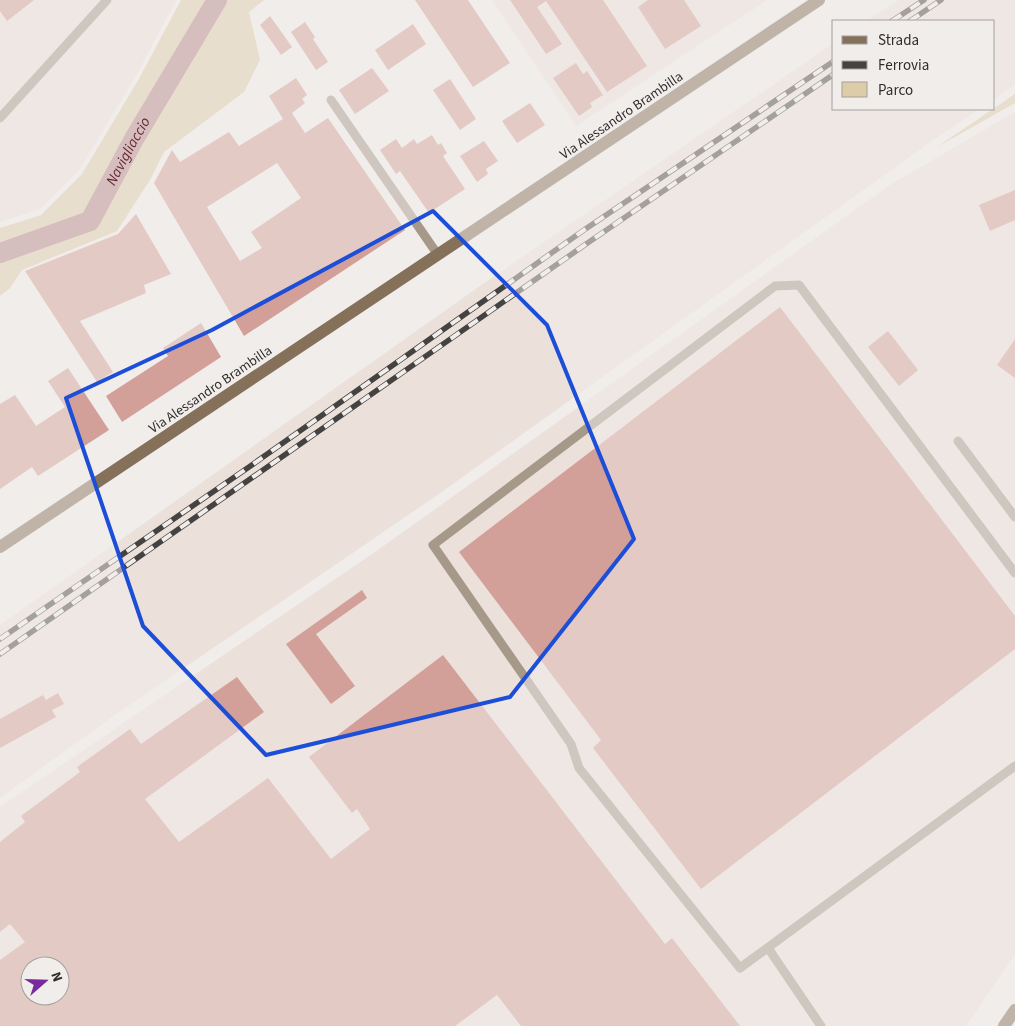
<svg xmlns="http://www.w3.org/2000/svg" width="1015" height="1026" font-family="'Source Sans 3',sans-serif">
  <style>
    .built { fill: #ebe0da; fill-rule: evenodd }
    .green { fill: #dccca8 }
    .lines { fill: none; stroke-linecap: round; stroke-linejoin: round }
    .canal { stroke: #b6858b; stroke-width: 20 }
    .building { fill: #d2a098; fill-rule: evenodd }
    .lane { stroke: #a7998a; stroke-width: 9 }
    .secondary { stroke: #85705a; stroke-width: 12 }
    .rail-casing { stroke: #454342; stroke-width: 5.5 }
    .rail { stroke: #f1edeb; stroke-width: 4; stroke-dasharray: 11; stroke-linecap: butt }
    .marked { fill: none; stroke: #1d4ed8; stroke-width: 4; stroke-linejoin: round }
    .labels { text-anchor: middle; stroke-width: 4.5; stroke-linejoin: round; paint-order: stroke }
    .street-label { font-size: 14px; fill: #2f2d2c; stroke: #f1edeb }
    .water-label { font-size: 15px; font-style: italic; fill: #642532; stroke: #f1edeb }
  </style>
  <rect width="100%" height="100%" fill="#f1edeb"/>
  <path class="built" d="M 0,0 L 176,0 L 138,72 L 79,170 L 40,209 L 0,222 Z
    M 492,0 L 767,0 L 576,126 Z
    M 899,0 L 1015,0 L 1015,85 L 994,99 L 994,21 L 866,21 Z
    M 834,43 L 834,109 L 980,109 L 936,138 L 436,496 L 112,717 L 0,798 L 0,625 L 480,286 Z
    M 1015,112 L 1015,954 L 966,1026 L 0,1026 L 0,807 L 375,552 L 890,185 ZM 30,966 L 60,966 L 60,996 L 30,996 Z"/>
  <path class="green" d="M 181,0 L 264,0 L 249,12 L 260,60 L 244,92 L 164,152 L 150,180 L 117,231 L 22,270 L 10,288 L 0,296 L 0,228 L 41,215 L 82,174 L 140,77 Z
    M 1015,94 L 1015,103 L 937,147 Z"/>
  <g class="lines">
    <path class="canal" id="s1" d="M 0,253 L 90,221 L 134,139 L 217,0"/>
  </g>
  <path class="building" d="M 0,0 L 34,0 L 7,21 L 0,11 Z
    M 415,0 L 468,0 L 510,63 L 473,87 Z
    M 510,0 L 603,0 L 647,66 L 607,92 L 546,1 L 537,7 L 562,44 L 546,54 Z
    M 648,0 L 684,0 L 701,26 L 665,49 L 638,7 Z
    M 270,16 L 292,47 L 281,55 L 260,25 Z
    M 305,22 L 315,37 L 313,39 L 328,62 L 316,70 L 291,32 Z
    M 413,24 L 426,44 L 388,70 L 375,50 Z
    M 576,63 L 583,74 L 587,71 L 603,95 L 590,103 L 592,107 L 579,116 L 553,78 Z
    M 372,68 L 389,91 L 355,114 L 339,90 Z
    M 296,78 L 307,95 L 302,99 L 305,103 L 292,113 L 305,133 L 328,118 L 405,230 L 244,336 L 154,183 L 172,150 L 180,162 L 229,132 L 239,146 L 283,119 L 269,96 ZM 277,163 L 301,198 L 251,232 L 262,248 L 240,261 L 207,207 Z
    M 450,79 L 476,119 L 460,130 L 433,90 Z
    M 530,103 L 545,125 L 517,143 L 502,121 Z
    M 432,135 L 438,145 L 441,143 L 447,153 L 443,156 L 465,189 L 429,213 L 400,171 L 396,174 L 380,150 L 396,139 L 402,148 L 414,139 L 417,144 Z
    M 484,141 L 498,161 L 486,169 L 488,174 L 477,182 L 460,156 Z
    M 1015,190 L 1015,220 L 990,231 L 979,205 Z
    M 136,214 L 171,274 L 144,285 L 146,293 L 80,321 L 113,372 L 97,382 L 25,271 L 118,234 Z
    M 780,307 L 1015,616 L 1015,649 L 701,889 L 593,748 L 601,740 L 459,552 Z
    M 201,323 L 221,357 L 122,422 L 106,396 L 168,356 L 163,348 Z
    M 888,331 L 918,370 L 899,386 L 868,347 Z
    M 1015,339 L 1015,378 L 997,365 Z
    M 68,368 L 109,430 L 38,476 L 32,467 L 0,489 L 0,404 L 15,395 L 36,426 L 65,407 L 48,381 Z
    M 362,590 L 367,598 L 316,634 L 355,686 L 331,704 L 286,644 Z
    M 443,655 L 665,944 L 672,938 L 740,1026 L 521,1026 L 497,995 L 455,1026 L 0,1026 L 0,960 L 25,942 L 10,924 L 0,932 L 0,842 L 25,822 L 21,816 L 80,772 L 77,767 L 130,729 L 141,744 L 237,677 L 264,712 L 145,799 L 179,842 L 268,778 L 331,859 L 370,829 L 357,809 L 352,813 L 309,757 ZM 30,966 L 60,966 L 60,996 L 30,996 Z
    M 58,693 L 64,704 L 52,710 L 56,717 L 0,748 L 0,719 L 43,695 L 46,700 Z"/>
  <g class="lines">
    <path class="lane" d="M 331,100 L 438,255
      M 0,118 L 107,0
      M 958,441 L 1015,517
      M 1015,573 L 799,285 L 775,286 L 433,545 L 571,744 L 579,768 L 740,968 L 1015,766
      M 768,948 L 821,1026"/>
    <path class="secondary" d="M 0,547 L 819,0
      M 1004,1026 L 1015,1010"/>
    <g class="rail-casing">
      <path id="rail" d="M 892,21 L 924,0
        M 910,21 L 941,0
        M 0,639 L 249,467 L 584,230 L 834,61
        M 0,654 L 589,242 L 834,74"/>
    </g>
    <use href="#rail" class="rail"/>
  </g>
  <path d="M0 0H1015V1026H0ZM 433,211 L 547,325 L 634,539 L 510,697 L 266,755 L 143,626 L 66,398 L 212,330 Z" fill="#f1edeb" fill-opacity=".55" fill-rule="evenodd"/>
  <path class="marked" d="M 433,211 L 547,325 L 634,539 L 510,697 L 266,755 L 143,626 L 66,398 L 212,330 Z"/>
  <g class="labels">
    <g class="street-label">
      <text transform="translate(621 115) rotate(-34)" y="5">Via Alessandro Brambilla</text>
      <text transform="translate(210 389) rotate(-34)" y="5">Via Alessandro Brambilla</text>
    </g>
    <g class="water-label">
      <text dy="5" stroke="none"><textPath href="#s1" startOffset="175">Navigliaccio</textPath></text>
    </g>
  </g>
  <rect x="832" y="20" width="162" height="90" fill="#f1edeb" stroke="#a3a09f"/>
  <rect x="842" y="36" width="25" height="8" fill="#85705a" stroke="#a3a09f"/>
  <text x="878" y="45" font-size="15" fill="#2f2d2c">Strada</text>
  <rect x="842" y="61" width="25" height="8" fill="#454342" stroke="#a3a09f"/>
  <text x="878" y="70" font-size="15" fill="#2f2d2c">Ferrovia</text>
  <rect x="842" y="82" width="25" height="15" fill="#dccca8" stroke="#a3a09f"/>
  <text x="878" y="95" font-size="15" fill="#2f2d2c">Parco</text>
  <g transform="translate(45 981) rotate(70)"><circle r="24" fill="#f1edeb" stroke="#a3a09f"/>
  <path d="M0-4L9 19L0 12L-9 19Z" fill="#792b9d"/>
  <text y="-8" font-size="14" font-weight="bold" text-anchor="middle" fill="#2f2d2c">N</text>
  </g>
</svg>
